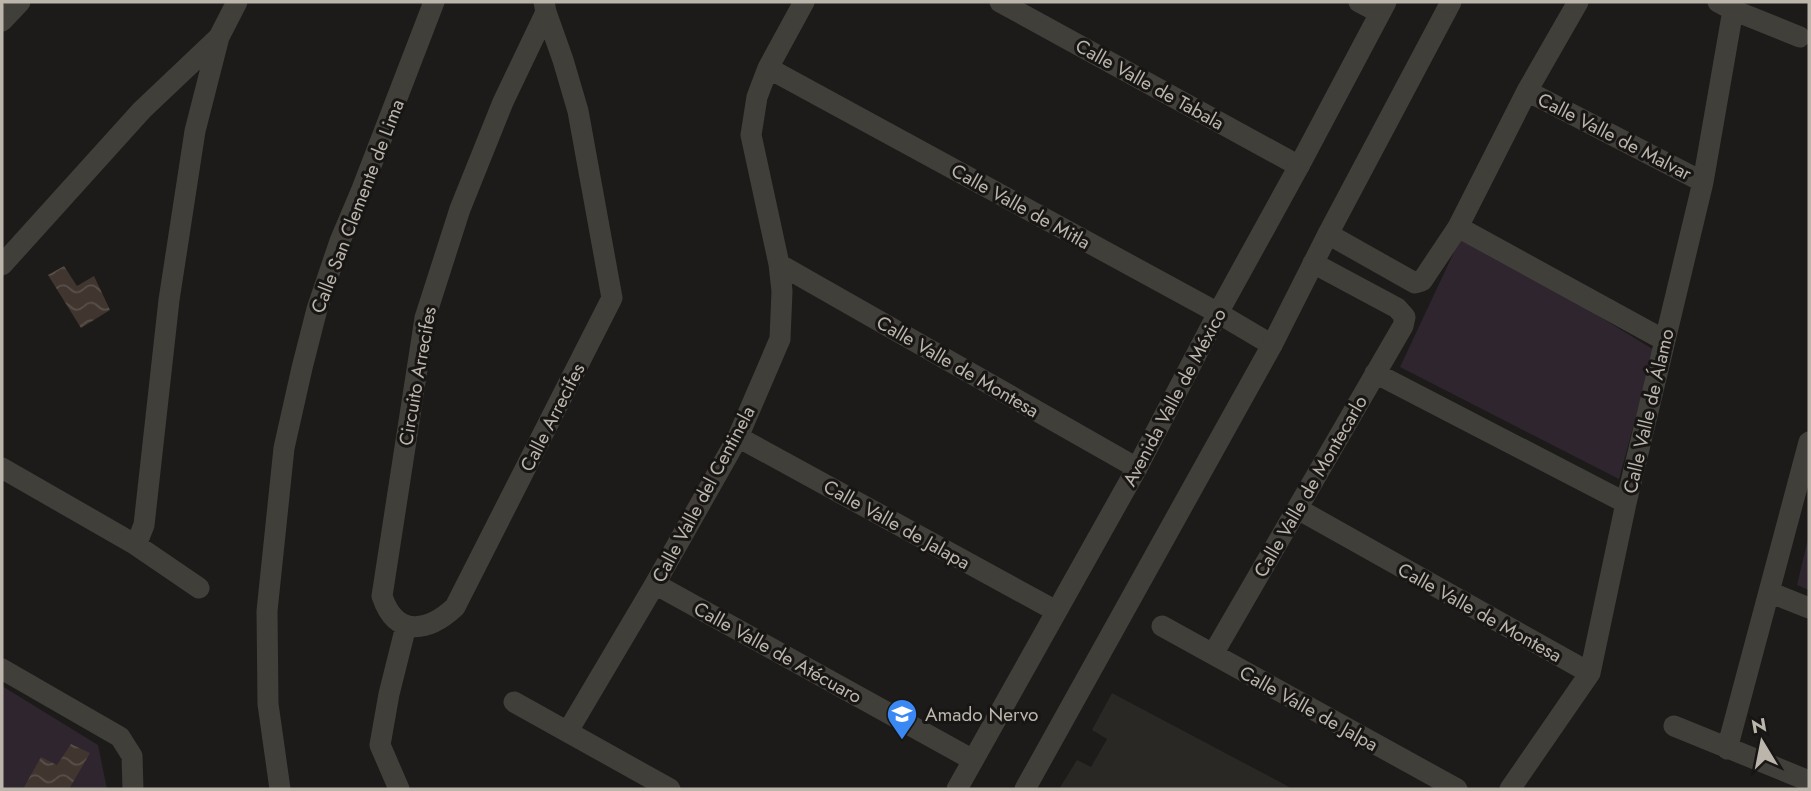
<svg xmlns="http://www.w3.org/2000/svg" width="1811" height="791" font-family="Jost,sans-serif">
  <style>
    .built { fill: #292825 }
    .park { fill: #2f252e }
    .water { fill: url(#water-waves) }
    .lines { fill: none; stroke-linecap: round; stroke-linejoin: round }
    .minor { stroke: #413f3a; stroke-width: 21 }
    .tertiary { stroke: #413f3a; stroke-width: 21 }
    .labels { text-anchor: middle; stroke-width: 6; stroke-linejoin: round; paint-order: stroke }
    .street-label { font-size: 19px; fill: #bbb5ac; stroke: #171614 }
    .poi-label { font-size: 19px; fill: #bbb5ac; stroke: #171614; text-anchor: start }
  </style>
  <defs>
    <pattern id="water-waves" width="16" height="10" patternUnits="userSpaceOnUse" patternTransform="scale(1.75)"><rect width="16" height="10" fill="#40352f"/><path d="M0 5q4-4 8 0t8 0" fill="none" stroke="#5a504a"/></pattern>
  </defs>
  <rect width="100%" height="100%" fill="#1c1b19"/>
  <path class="built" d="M 1112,693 L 1293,789 L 1059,789 L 1077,760 L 1091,767 L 1107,739 L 1092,730 Z"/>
  <path class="park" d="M 1463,233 L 1654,350 L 1619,479 L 1400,367 Z
    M 1809,535 L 1809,590 L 1797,585 Z
    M 2,686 L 98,745 L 107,789 L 2,789 Z"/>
  <path class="water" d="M 64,266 L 77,286 L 94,276 L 110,310 L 81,328 L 48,275 Z
    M 71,744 L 90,753 L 69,789 L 23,789 L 41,757 L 57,765 Z"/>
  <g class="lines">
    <path class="minor" d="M 544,2 L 546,12 L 563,60 L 578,111 L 612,298 L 455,607 C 428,632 396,638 382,596 L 425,318 L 460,209 L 503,102 L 546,12
      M 1000,2 L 1299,166
      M 1359,2 L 1380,13
      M 1718,2 L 1733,10 L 1800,37
      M 2,21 L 20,2
      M 768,68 L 1218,313 L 1272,345
      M 1527,91 L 1703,182
      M 1458,227 L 1664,340
      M 1328,234 L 1415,283 L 1422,281 L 1458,227 L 1527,91 L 1578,2
      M 779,264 L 1137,468
      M 2,265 L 142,110 L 219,37
      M 1375,373 L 1626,503
      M 738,437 L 1056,611
      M 2,468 L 136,545 L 199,588
      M 1298,509 L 1590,673
      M 136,545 L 144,525 L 169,300 L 195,131 L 219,37 L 237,2
      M 655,584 L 973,760
      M 1769,592 L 1809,608
      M 1162,626 L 1457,789
      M 1213,654 L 1403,326 L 1405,317 L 1397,308 L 1313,263
      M 2,669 L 120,737 L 132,756 L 133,789
      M 514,702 L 670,789
      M 1674,726 L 1809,781
      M 568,731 L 655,584 L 738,437 L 780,339 L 782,291 L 779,264 L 751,135 L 757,97 L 768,68 L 804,2
      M 1727,749 L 1809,442
      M 280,789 L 268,704 L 267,611 L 284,448 L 302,368 L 317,309 L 340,241 L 362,189 L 434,2
      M 399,789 L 380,745 L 389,694 L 406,626
      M 1510,789 L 1590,673 L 1626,503 L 1703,182 L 1733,10"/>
    <path class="tertiary" d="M 957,789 L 1137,468 L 1218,313 L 1299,166 L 1386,2
      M 1025,789 L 1272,345 L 1328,234 L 1451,2"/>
  </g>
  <defs>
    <g id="school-pin" transform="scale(1.575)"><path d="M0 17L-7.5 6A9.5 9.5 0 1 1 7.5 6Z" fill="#3a88f3" stroke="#171614"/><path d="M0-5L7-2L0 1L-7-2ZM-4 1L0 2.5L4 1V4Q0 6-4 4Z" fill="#fff"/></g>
  </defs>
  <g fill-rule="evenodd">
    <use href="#school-pin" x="902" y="714"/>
  </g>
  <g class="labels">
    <g class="street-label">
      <text transform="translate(1150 84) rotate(29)" y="7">Calle Valle de Tabala</text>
      <text transform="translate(1615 136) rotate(27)" y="7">Calle Valle de Malvar</text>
      <text transform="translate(357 206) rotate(-69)" y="7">Calle San Clemente de Lima</text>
      <text transform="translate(1021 206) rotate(29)" y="7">Calle Valle de Mitla</text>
      <text transform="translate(958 366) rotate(30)" y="7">Calle Valle de Montesa</text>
      <text transform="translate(417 376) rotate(-80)" y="7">Circuito Arrecifes</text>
      <text transform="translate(1174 397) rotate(-62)" y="7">Avenida Valle de México</text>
      <text transform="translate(1648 411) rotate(-77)" y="7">Calle Valle de Álamo</text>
      <text transform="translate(552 417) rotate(-63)" y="7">Calle Arrecifes</text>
      <text transform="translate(1310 486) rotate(-60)" y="7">Calle Valle de Montecarlo</text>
      <text transform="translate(703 494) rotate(-62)" y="7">Calle Valle del Centinela</text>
      <text transform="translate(897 524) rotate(29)" y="7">Calle Valle de Jalapa</text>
      <text transform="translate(1480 612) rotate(29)" y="7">Calle Valle de Montesa</text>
      <text transform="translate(778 652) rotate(29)" y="7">Calle Valle de Atécuaro</text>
      <text transform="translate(1309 708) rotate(29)" y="7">Calle Valle de Jalpa</text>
    </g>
    <g class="poi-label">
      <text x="925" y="721">Amado Nervo</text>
    </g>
  </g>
  <rect width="1811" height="791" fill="none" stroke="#bbb5ac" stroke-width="7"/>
  <g transform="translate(1762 742) rotate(350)" stroke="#171614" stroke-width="5" paint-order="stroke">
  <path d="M0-5L12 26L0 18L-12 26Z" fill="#bbb5ac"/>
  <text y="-10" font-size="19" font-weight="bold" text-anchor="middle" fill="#bbb5ac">N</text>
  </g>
</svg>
